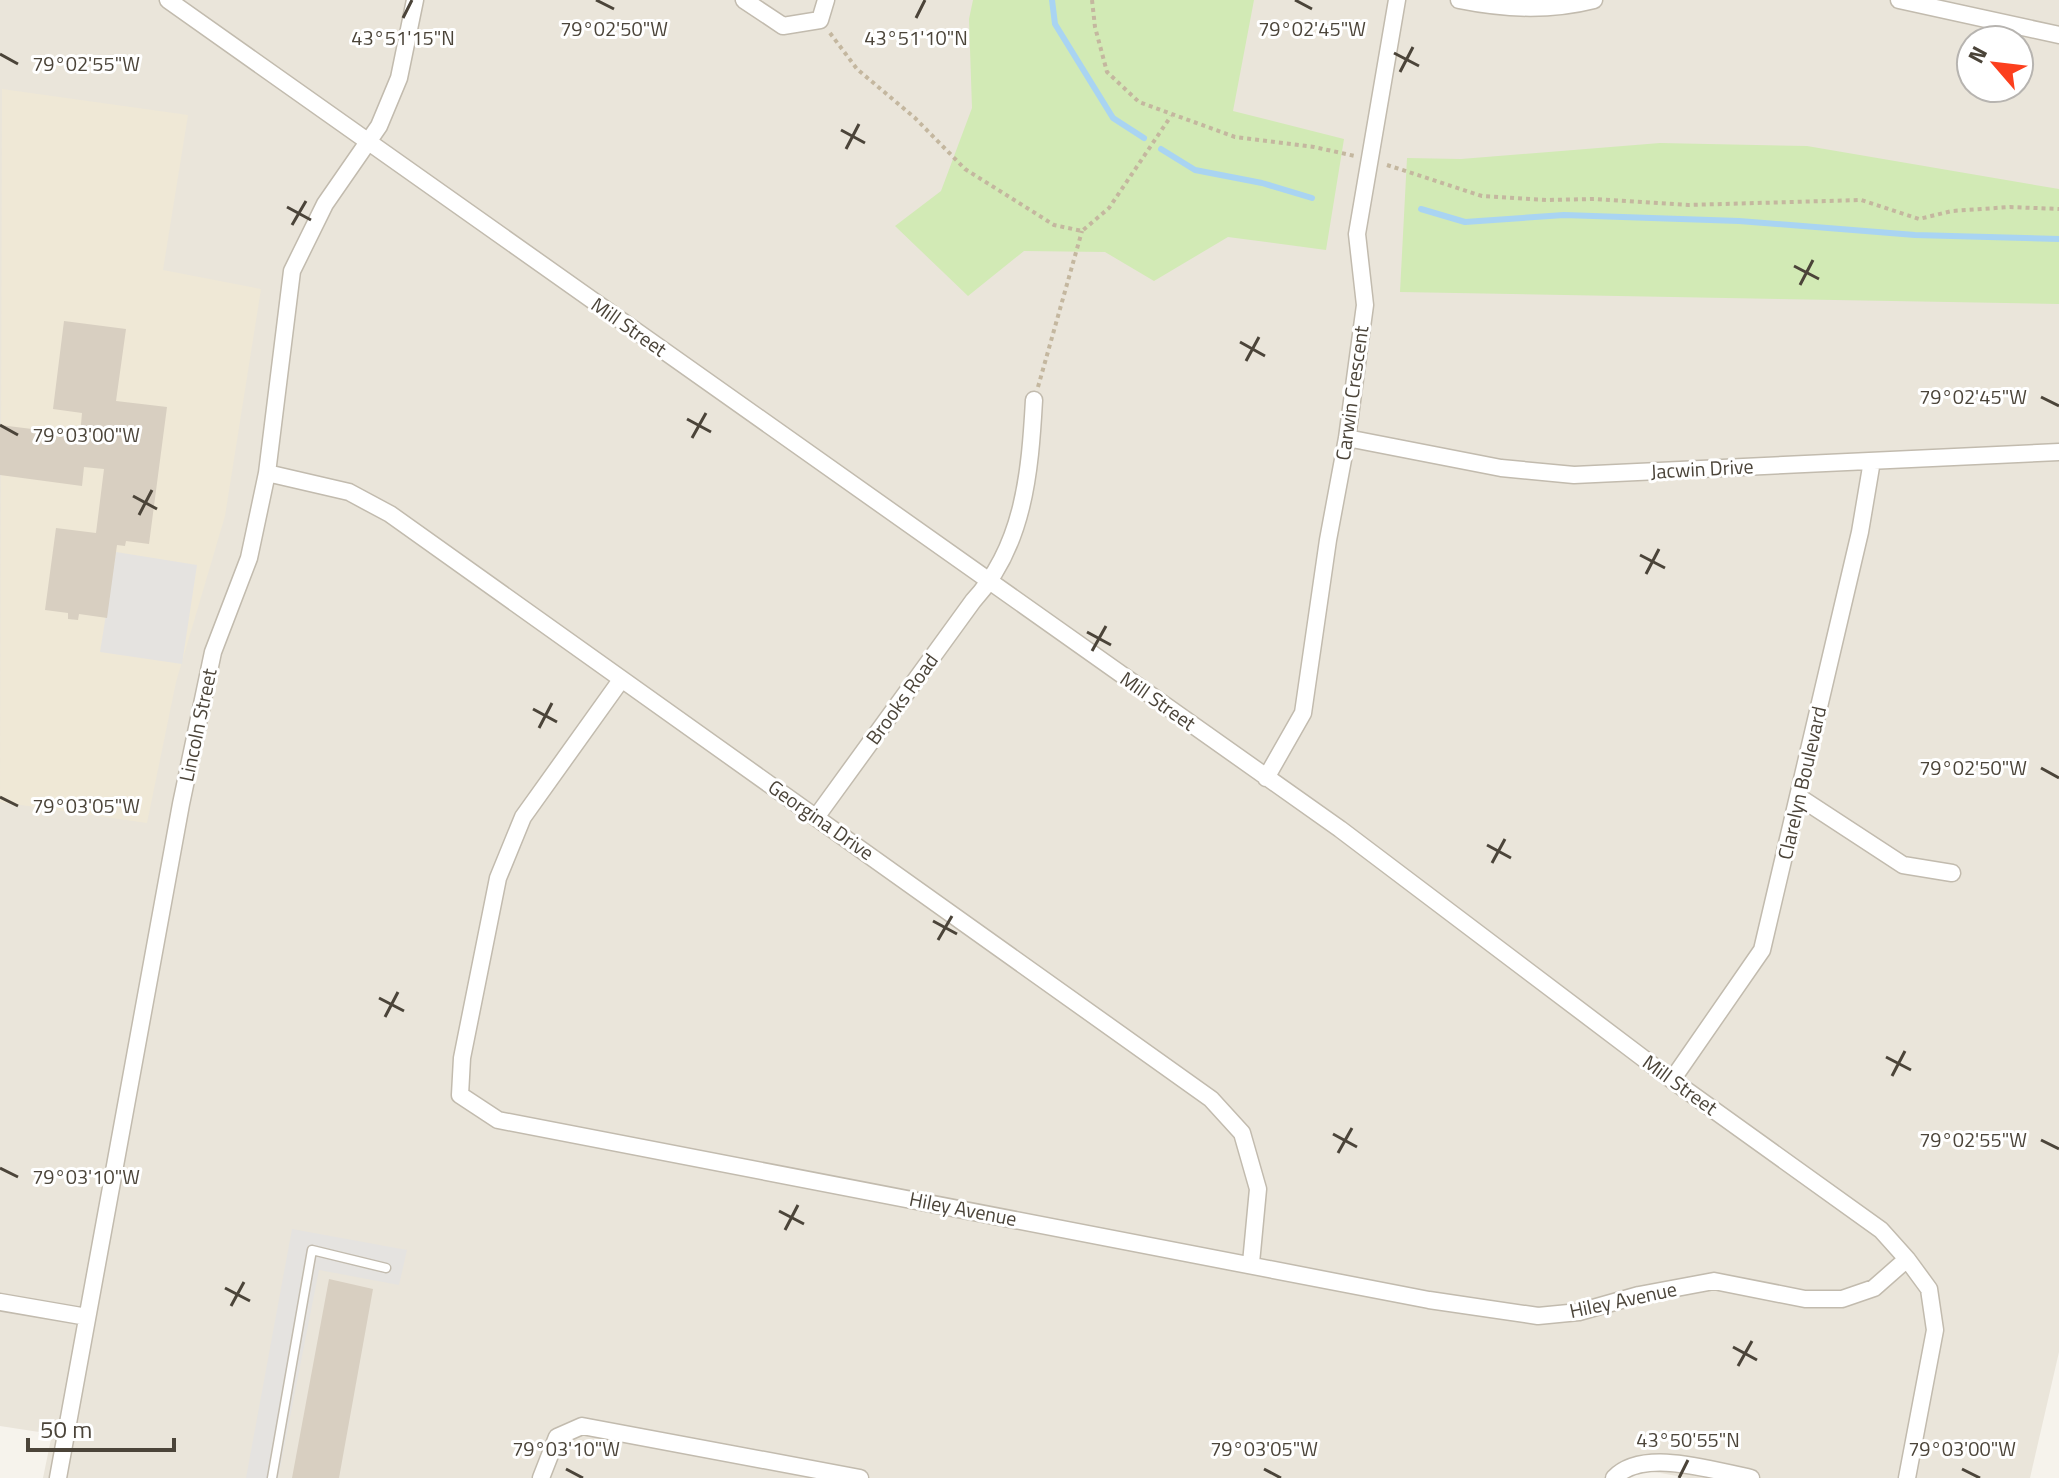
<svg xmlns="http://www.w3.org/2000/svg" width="2059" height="1478" font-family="'Titillium Web',sans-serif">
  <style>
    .residential { fill: #eae5da; fill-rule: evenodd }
    .education { fill: #efe8d6 }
    .green { fill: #d2eab5 }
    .parking { fill: #e5e3e0 }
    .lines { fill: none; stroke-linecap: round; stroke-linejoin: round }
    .stream { stroke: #a9d4f2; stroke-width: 6 }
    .building { fill: #d8cfc1 }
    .service-casing { stroke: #c2bbae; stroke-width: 11 }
    .minor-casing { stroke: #c2bbae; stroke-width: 19 }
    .path { stroke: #c4b79f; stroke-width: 4; stroke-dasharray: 4 4; stroke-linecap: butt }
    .service { stroke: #fff; stroke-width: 8 }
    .minor { stroke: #fff; stroke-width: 16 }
    .ticks { fill: none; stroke: #4b4439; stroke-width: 3 }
    .labels { text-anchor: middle; stroke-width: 6; stroke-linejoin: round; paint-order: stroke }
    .street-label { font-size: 20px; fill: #4b4439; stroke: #fff }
    .ticks-label { font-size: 20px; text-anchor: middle; fill: #4b4439; stroke: #fff; stroke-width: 6; stroke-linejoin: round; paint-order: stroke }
  </style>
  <rect width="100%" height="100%" fill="#f6f3ec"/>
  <path class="residential" d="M 0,0 L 2059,0 L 2059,1352 L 2030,1478 L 1688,1478 L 1627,1467 L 1623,1478 L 43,1478 L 52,1434 L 0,1426 ZM 1971,40 L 2019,40 L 2019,88 L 1971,88 Z"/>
  <path class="education" d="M 2,89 L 188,115 L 163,270 L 261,289 L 225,516 L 176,682 L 147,823 L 0,802 Z"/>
  <path class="green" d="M 973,0 L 1254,0 L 1233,111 L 1344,139 L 1326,250 L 1228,237 L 1154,281 L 1105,252 L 1024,251 L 968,296 L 895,226 L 941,191 L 972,108 L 969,19 Z
    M 1660,143 L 1807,146 L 2059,189 L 2059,304 L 1400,292 L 1407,158 L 1461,159 Z"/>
  <path class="parking" d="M 116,552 L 197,565 L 182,664 L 100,652 Z
    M 292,1229 L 407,1250 L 399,1285 L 319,1270 L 278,1478 L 246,1478 Z"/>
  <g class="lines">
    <path class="stream" d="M 1052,0 L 1055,24 L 1113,118 L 1144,138
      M 1161,149 L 1195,170 L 1262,183 L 1312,198
      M 1421,209 L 1465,222 L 1564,215 L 1739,221 L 1915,235 L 2059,239"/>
  </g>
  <path class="building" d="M 64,321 L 126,329 L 116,401 L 167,407 L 149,544 L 126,541 L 125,546 L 117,545 L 107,618 L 79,614 L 78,620 L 68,619 L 68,613 L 45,610 L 56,528 L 96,533 L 104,469 L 84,467 L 82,486 L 0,475 L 0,425 L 80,435 L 82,413 L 53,409 Z
    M 329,1279 L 373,1289 L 339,1478 L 292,1478 Z"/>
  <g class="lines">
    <g class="service-casing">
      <path id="service" d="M 272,1478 L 312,1250 L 386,1268"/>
    </g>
    <g class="minor-casing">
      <path id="minor" d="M 168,0 L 1340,829 L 1672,1080 L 1881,1230 L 1907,1259 L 1929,1289 L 1935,1330 L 1907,1478
        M 744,0 L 783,26 L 820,20 L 826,0
        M 1459,0 C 1503,9 1551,11 1594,0
        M 1899,0 L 2059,35
        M 1347,438 L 1501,468 L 1574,475 L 2059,452
        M 267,473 L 349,492 L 390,514 L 1211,1099 L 1242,1133 L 1258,1189 L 1251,1263
        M 621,680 L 523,817 L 498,878 L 462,1058 L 460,1095 L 498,1120 L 1429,1300 L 1538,1316 L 1579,1312 L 1639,1295 L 1714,1281 L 1805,1299 L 1842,1299 L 1874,1288 L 1907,1259
        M 1266,778 L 1303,713 L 1328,540 L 1347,438 L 1365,305 L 1357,234 L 1397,0
        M 1799,797 L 1903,865 L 1952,873
        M 817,816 L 973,601 C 1024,546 1030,472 1034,400
        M 1672,1080 L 1762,950 L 1860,532 L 1872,461
        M 0,1302 L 87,1317
        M 58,1478 L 181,804 L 213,652 L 249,558 L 267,473 L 292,271 L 325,204 L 379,126 L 399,78 L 415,0
        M 541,1478 L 557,1437 L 582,1426 L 860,1478
        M 1614,1478 C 1643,1447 1714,1471 1751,1478"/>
    </g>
    <path class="path" d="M 1092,0 L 1095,27 L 1107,72 L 1139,102 L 1235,137 L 1314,147 L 1355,156
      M 830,33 L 857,69 L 915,118 L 965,169 L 1054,225 L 1082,231 L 1109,208 L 1171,116
      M 1387,165 L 1482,196 L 1546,200 L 1595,199 L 1688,205 L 1861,200 L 1919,219 L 1952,211 L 2010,207 L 2059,209
      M 1038,387 L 1082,231"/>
    <use href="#service" class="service"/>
    <use href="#minor" class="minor"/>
  </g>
  <path class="ticks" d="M 596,0 L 614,9M 1295,0 L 1312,9M 403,18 L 412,0M 916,18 L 925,0M 1394,53 L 1419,66M 0,54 L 18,64M 1400,72 L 1413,47M 841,130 L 865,143M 846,149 L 859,124M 287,207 L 311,220M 292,225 L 306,201M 1794,266 L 1819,279M 1800,285 L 1813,260M 1240,342 L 1265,356M 1246,361 L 1259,337M 2041,397 L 2059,406M 687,419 L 711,432M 0,425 L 18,435M 692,438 L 706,413M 133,496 L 157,509M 139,515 L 152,490M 1640,555 L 1665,568M 1646,574 L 1659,549M 1087,632 L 1111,645M 1092,651 L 1106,626M 533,709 L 557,722M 539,728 L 552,703M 2041,768 L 2059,778M 0,797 L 18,806M 1487,845 L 1511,858M 1492,863 L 1505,839M 933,921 L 957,934M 938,940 L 952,916M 379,998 L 404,1011M 385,1017 L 398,992M 1886,1057 L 1911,1070M 1892,1076 L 1905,1051M 1333,1134 L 1357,1147M 2041,1140 L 2059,1149M 1338,1153 L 1352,1128M 0,1168 L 18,1177M 779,1211 L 804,1224M 785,1230 L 798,1205M 225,1288 L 250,1301M 231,1306 L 244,1282M 1733,1347 L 1757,1360M 1738,1366 L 1752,1341M 566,1469 L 583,1478M 1264,1469 L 1281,1478M 1962,1469 L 1980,1478M 1679,1478 L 1688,1460"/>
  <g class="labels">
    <g class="street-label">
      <text transform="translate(629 327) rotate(35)" y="7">Mill Street</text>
      <text transform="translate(1352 393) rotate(-82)" y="7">Carwin Crescent</text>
      <text transform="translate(1702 469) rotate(-3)" y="7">Jacwin Drive</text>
      <text transform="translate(902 699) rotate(-54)" y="7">Brooks Road</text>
      <text transform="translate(1158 701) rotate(35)" y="7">Mill Street</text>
      <text transform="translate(198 725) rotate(-78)" y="7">Lincoln Street</text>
      <text transform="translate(1802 783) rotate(-77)" y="7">Clarelyn Boulevard</text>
      <text transform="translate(821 820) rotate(35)" y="7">Georgina Drive</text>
      <text transform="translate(1680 1085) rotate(36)" y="7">Mill Street</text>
      <text transform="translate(963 1209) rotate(11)" y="7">Hiley Avenue</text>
      <text transform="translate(1623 1300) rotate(-12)" y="7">Hiley Avenue</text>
    </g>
  </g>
  <g class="ticks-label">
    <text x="614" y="36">79°02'50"W</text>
    <text x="1312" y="36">79°02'45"W</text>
    <text x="403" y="45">43°51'15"N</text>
    <text x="916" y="45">43°51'10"N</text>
    <text x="86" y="71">79°02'55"W</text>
    <text x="1973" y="404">79°02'45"W</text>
    <text x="86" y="442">79°03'00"W</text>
    <text x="1973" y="775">79°02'50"W</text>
    <text x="86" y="813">79°03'05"W</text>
    <text x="1973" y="1147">79°02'55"W</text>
    <text x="86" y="1184">79°03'10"W</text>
    <text x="1688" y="1447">43°50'55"N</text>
    <text x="566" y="1456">79°03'10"W</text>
    <text x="1264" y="1456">79°03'05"W</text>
    <text x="1962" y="1456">79°03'00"W</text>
  </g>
  <g transform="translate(1995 64) rotate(298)"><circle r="38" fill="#ffffff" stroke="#b7b4b0" stroke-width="2"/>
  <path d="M0-6L14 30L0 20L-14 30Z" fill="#fc3f1d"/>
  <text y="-12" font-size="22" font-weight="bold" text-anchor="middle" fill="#4b4439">N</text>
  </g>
  <path d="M28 1438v12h146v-12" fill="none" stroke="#4b4439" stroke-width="4"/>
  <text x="40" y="1438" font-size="24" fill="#4b4439" stroke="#ffffff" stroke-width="6" paint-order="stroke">50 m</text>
</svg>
